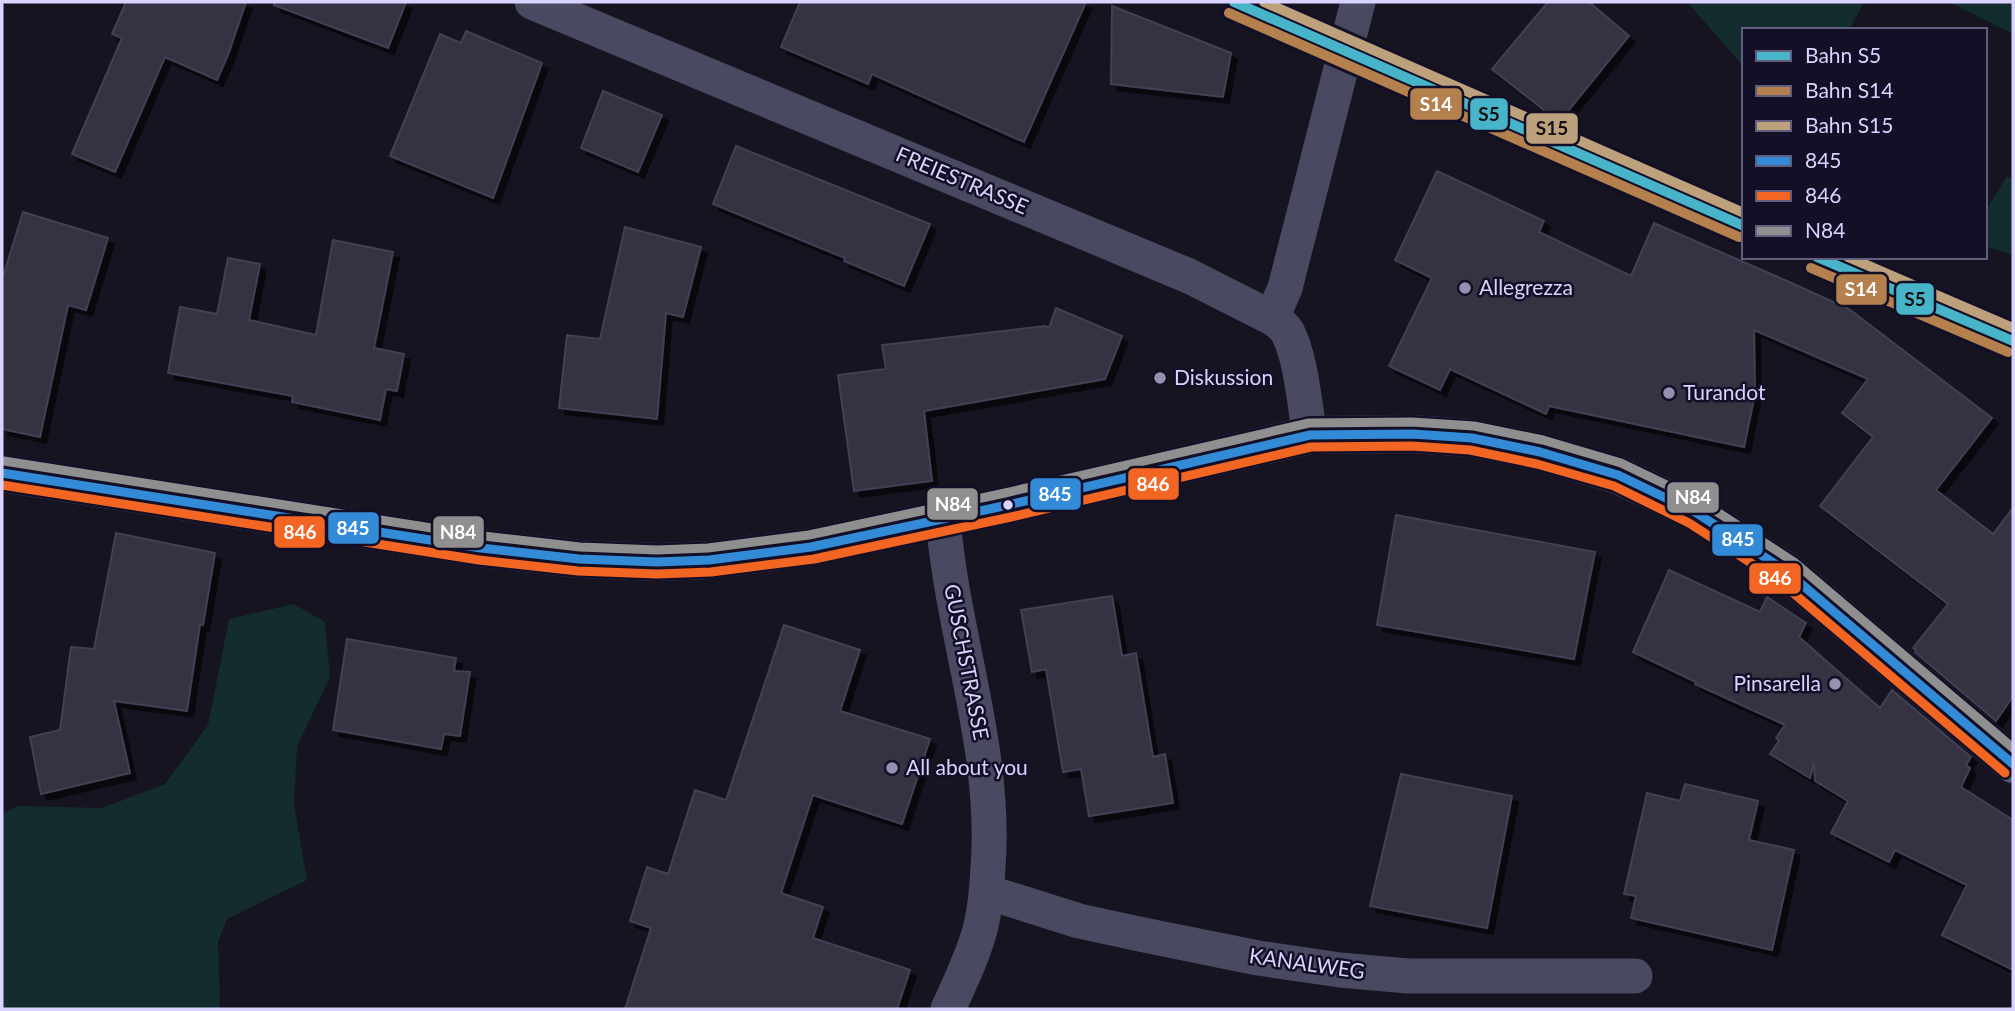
<svg xmlns="http://www.w3.org/2000/svg" width="2015" height="1011" font-family="Lato,sans-serif">
  <style>
    .green { fill: #132c2d }
    .building { fill: #343243; stroke: #433f54; stroke-width: 2; filter: url(#shadow) }
    .lines { fill: none; stroke-linecap: round; stroke-linejoin: round }
    .minor { stroke: #4a4962; stroke-width: 35 }
    .secondary { stroke: #575674; stroke-width: 38 }
    .bus-1-casing { stroke: #130f26; stroke-width: 14 }
    .bus-2-casing { stroke: #130f26; stroke-width: 14 }
    .bus-3-casing { stroke: #130f26; stroke-width: 14 }
    .bus-1 { stroke: #338bd7; stroke-width: 9 }
    .bus-2 { stroke: #f26522; stroke-width: 9 }
    .bus-3 { stroke: #8f8f8f; stroke-width: 9 }
    .rail-1-casing { stroke: #130f26; stroke-width: 16 }
    .rail-2-casing { stroke: #130f26; stroke-width: 16 }
    .rail-3-casing { stroke: #130f26; stroke-width: 16 }
    .rail-1 { stroke: #48b4ca; stroke-width: 10 }
    .rail-2 { stroke: #b4804e; stroke-width: 10 }
    .rail-3 { stroke: #bda07c; stroke-width: 10 }
    .poi-dot { fill: #9591b1; stroke: #130f26; stroke-width: 2.5 }
    .bus-dot { fill: #d9d4ff; stroke: #130f26; stroke-width: 2.5 }
    .labels { text-anchor: middle; stroke-width: 5; stroke-linejoin: round; paint-order: stroke }
    .street-label { font-size: 21px; fill: #d9d4ff; stroke: #130f26 }
    .poi-label { font-size: 21px; fill: #d9d4ff; stroke: #130f26; text-anchor: start }
    .line-badge { stroke: #130f26; stroke-width: 2.5 }
    .badge-label { font-size: 19px; text-anchor: middle; font-weight: bold; fill: #fff }
    .pale-badge-label { font-size: 19px; text-anchor: middle; font-weight: bold; fill: #111 }
  </style>
  <defs>
    <filter id="shadow"><feDropShadow dx="6" dy="6" stdDeviation="0" flood-color="#0009"/></filter>
  </defs>
  <rect width="100%" height="100%" fill="#161421"/>
  <path class="green" d="M 1687,2 L 1864,2 L 1849,30 L 1744,30 L 1744,67 Z
    M 1949,2 L 2013,2 L 2013,34 Z
    M 2007,176 L 2013,179 L 2013,255 L 1985,246 L 1985,212 Z
    M 294,604 L 325,622 L 330,677 L 297,746 L 294,805 L 307,880 L 227,919 L 218,942 L 220,1005 L 218,1009 L 2,1009 L 2,814 L 18,806 L 102,808 L 165,784 L 208,725 L 229,619 Z"/>
  <path class="building" d="M 126,2 L 246,2 L 228,55 L 217,80 L 165,57 L 115,172 L 72,154 L 122,38 L 112,34 Z
    M 274,2 L 406,2 L 388,48 L 274,5 Z
    M 800,2 L 1086,2 L 1024,142 L 872,74 L 868,84 L 781,47 Z
    M 1548,2 L 1589,2 L 1629,36 L 1559,122 L 1492,69 Z
    M 1112,6 L 1231,53 L 1223,97 L 1111,84 Z
    M 466,31 L 542,63 L 493,198 L 390,156 L 440,34 L 461,43 Z
    M 603,91 L 662,115 L 638,172 L 581,148 Z
    M 736,146 L 930,224 L 904,286 L 844,261 L 845,258 L 713,204 Z
    M 1437,171 L 1544,221 L 1539,232 L 1631,276 L 1654,223 L 1787,281 L 1849,309 L 1992,418 L 1936,490 L 1993,534 L 2013,508 L 2013,696 L 1996,721 L 1915,652 L 1916,650 L 1913,648 L 1948,604 L 1820,506 L 1873,437 L 1842,413 L 1868,379 L 1754,330 L 1755,394 L 1744,447 L 1549,406 L 1546,414 L 1450,369 L 1440,390 L 1389,366 L 1432,278 L 1395,260 Z
    M 23,212 L 108,238 L 86,310 L 68,305 L 40,437 L 2,429 L 2,280 Z
    M 625,227 L 701,247 L 683,317 L 666,313 L 657,419 L 559,408 L 567,335 L 600,339 Z
    M 333,240 L 393,252 L 374,348 L 404,354 L 397,391 L 386,389 L 380,420 L 292,402 L 293,396 L 168,373 L 180,307 L 217,314 L 228,258 L 260,264 L 249,320 L 316,335 Z
    M 1056,308 L 1122,336 L 1105,379 L 924,411 L 932,481 L 854,491 L 838,375 L 886,369 L 882,345 L 1045,326 L 1049,328 Z
    M 1396,515 L 1595,552 L 1574,659 L 1377,625 Z
    M 116,533 L 215,553 L 203,625 L 200,624 L 187,711 L 114,701 L 130,773 L 41,794 L 30,737 L 60,730 L 71,647 L 94,649 Z
    M 1669,570 L 1760,612 L 1767,597 L 1806,623 L 1799,637 L 1880,708 L 1892,690 L 1971,757 L 1966,765 L 1970,768 L 1961,787 L 2013,820 L 2013,970 L 1942,935 L 1967,885 L 1895,850 L 1889,862 L 1831,833 L 1848,801 L 1815,781 L 1814,763 L 1810,778 L 1770,754 L 1779,741 L 1776,738 L 1785,725 L 1695,684 L 1696,682 L 1633,652 Z
    M 1112,596 L 1122,656 L 1136,653 L 1153,757 L 1165,754 L 1173,803 L 1089,816 L 1081,769 L 1063,772 L 1046,669 L 1032,672 L 1021,610 Z
    M 784,625 L 860,650 L 840,711 L 930,739 L 902,824 L 813,795 L 781,893 L 823,907 L 813,938 L 910,970 L 897,1009 L 625,1009 L 651,928 L 630,921 L 647,867 L 668,874 L 695,790 L 726,800 Z
    M 347,639 L 456,658 L 454,671 L 470,672 L 460,736 L 444,734 L 441,749 L 333,730 Z
    M 1401,774 L 1512,796 L 1487,928 L 1370,906 Z
    M 1685,784 L 1758,801 L 1749,840 L 1794,850 L 1772,950 L 1631,918 L 1636,896 L 1624,894 L 1647,793 L 1680,801 Z"/>
  <g class="lines">
    <path class="minor" d="M 532,2 L 1189,276 L 1272,318 C 1279,322 1284,326 1288,333 C 1302,362 1304,403 1310,435
      M 1272,318 L 1285,288 L 1358,2
      M 943,518 C 952,635 997,748 988,867 C 987,888 985,910 980,930 C 972,958 960,983 948,1009
      M 987,892 L 1079,921 L 1144,935 L 1258,958 L 1340,970 L 1408,976 L 1635,976"/>
    <path class="secondary" d="M 2,473 L 481,548 L 579,559 L 657,562 L 709,560 L 811,547 L 1008,505 L 1310,435 L 1412,434 L 1472,438 L 1540,452 L 1618,475 L 1695,512 L 1786,571 L 2013,764"/>
    <g class="bus-1-casing">
      <path id="bus-1" d="M 2,473 L 481,548 L 579,559 L 657,562 L 709,560 L 811,547 L 1008,505 L 1310,435 L 1412,434 L 1472,438 L 1540,452 L 1618,475 L 1695,512 L 1786,571 L 2013,764"/>
    </g>
    <g class="bus-2-casing">
      <path id="bus-2" d="M 2,485 L 479,560 L 578,571 L 657,574 L 711,572 L 814,559 L 1011,517 L 1311,447 L 1412,446 L 1470,450 L 1537,464 L 1614,486 L 1689,523 L 1779,581 L 2005,773"/>
    </g>
    <g class="bus-3-casing">
      <path id="bus-3" d="M 4,461 L 483,536 L 580,547 L 657,550 L 708,548 L 809,535 L 1005,493 L 1309,423 L 1412,422 L 1474,426 L 1543,440 L 1621,463 L 1702,502 L 1794,562 L 2013,748"/>
    </g>
    <use href="#bus-1" class="bus-1"/>
    <use href="#bus-2" class="bus-2"/>
    <use href="#bus-3" class="bus-3"/>
    <g class="rail-1-casing">
      <path id="rail-1" d="M 1234,2 L 1744,226
        M 1817,257 L 2013,341"/>
    </g>
    <g class="rail-2-casing">
      <path id="rail-2" d="M 1229,13 L 1739,237
        M 1811,268 L 2008,352"/>
    </g>
    <g class="rail-3-casing">
      <path id="rail-3" d="M 1264,2 L 1744,213
        M 1848,257 L 2013,328"/>
    </g>
    <use href="#rail-1" class="rail-1"/>
    <use href="#rail-2" class="rail-2"/>
    <use href="#rail-3" class="rail-3"/>
  </g>
  <g class="poi-dot">
    <circle cx="1465" cy="288" r="7"/>
    <circle cx="1160" cy="378" r="7"/>
    <circle cx="1669" cy="393" r="7"/>
    <circle cx="1835" cy="684" r="7"/>
    <circle cx="892" cy="768" r="7"/>
  </g>
  <circle class="bus-dot" cx="1008" cy="505" r="6"/>
  <g class="labels">
    <g class="street-label">
      <text transform="translate(962 181) rotate(23)" y="7">FREIESTRASSE</text>
      <text transform="translate(966 662) rotate(79)" y="7">GUSCHSTRASSE</text>
      <text transform="translate(1307 964) rotate(8)" y="7">KANALWEG</text>
    </g>
    <g class="poi-label">
      <text x="1479" y="295">Allegrezza</text>
      <text x="1174" y="385">Diskussion</text>
      <text x="1683" y="400">Turandot</text>
      <text x="1821" y="691" text-anchor="end">Pinsarella</text>
      <text x="906" y="775">All about you</text>
    </g>
  </g>
  <g class="line-badge">
    <rect x="1409" y="87" width="54" height="34" rx="7" fill="#b4804e"/>
    <rect x="1469" y="97" width="40" height="34" rx="7" fill="#48b4ca"/>
    <rect x="1525" y="112" width="54" height="33" rx="7" fill="#bda07c"/>
    <rect x="1835" y="273" width="53" height="33" rx="7" fill="#b4804e"/>
    <rect x="1895" y="282" width="40" height="34" rx="7" fill="#48b4ca"/>
    <rect x="1127" y="467" width="53" height="34" rx="7" fill="#f26522"/>
    <rect x="1029" y="477" width="53" height="34" rx="7" fill="#338bd7"/>
    <rect x="1666" y="481" width="54" height="33" rx="7" fill="#8f8f8f"/>
    <rect x="926" y="487" width="53" height="34" rx="7" fill="#8f8f8f"/>
    <rect x="327" y="511" width="53" height="34" rx="7" fill="#338bd7"/>
    <rect x="273" y="515" width="53" height="34" rx="7" fill="#f26522"/>
    <rect x="432" y="515" width="53" height="34" rx="7" fill="#8f8f8f"/>
    <rect x="1711" y="523" width="53" height="34" rx="7" fill="#338bd7"/>
    <rect x="1748" y="562" width="54" height="33" rx="7" fill="#f26522"/>
  </g>
  <g class="badge-label">
    <text x="1436" y="111">S14</text>
    <text x="1861" y="296">S14</text>
    <text x="1153" y="491">846</text>
    <text x="1055" y="501">845</text>
    <text x="1693" y="504">N84</text>
    <text x="953" y="511">N84</text>
    <text x="353" y="535">845</text>
    <text x="300" y="539">846</text>
    <text x="458" y="539">N84</text>
    <text x="1738" y="546">845</text>
    <text x="1775" y="585">846</text>
  </g>
  <g class="pale-badge-label">
    <text x="1489" y="121">S5</text>
    <text x="1552" y="135">S15</text>
    <text x="1915" y="306">S5</text>
  </g>
  <rect width="2015" height="1011" fill="none" stroke="#d9d4ff" stroke-width="7"/>
  <rect x="1742" y="28" width="245" height="231" fill="#130f26" stroke="#625e7d" stroke-width="2"/>
  <rect x="1756" y="51" width="35" height="10" fill="#48b4ca" stroke="#625e7d" stroke-width="2"/>
  <text x="1805" y="63" font-size="21" fill="#d9d4ff">Bahn S5</text>
  <rect x="1756" y="86" width="35" height="10" fill="#b4804e" stroke="#625e7d" stroke-width="2"/>
  <text x="1805" y="98" font-size="21" fill="#d9d4ff">Bahn S14</text>
  <rect x="1756" y="121" width="35" height="10" fill="#bda07c" stroke="#625e7d" stroke-width="2"/>
  <text x="1805" y="133" font-size="21" fill="#d9d4ff">Bahn S15</text>
  <rect x="1756" y="156" width="35" height="10" fill="#338bd7" stroke="#625e7d" stroke-width="2"/>
  <text x="1805" y="168" font-size="21" fill="#d9d4ff">845</text>
  <rect x="1756" y="191" width="35" height="10" fill="#f26522" stroke="#625e7d" stroke-width="2"/>
  <text x="1805" y="203" font-size="21" fill="#d9d4ff">846</text>
  <rect x="1756" y="226" width="35" height="10" fill="#8f8f8f" stroke="#625e7d" stroke-width="2"/>
  <text x="1805" y="238" font-size="21" fill="#d9d4ff">N84</text>
</svg>
